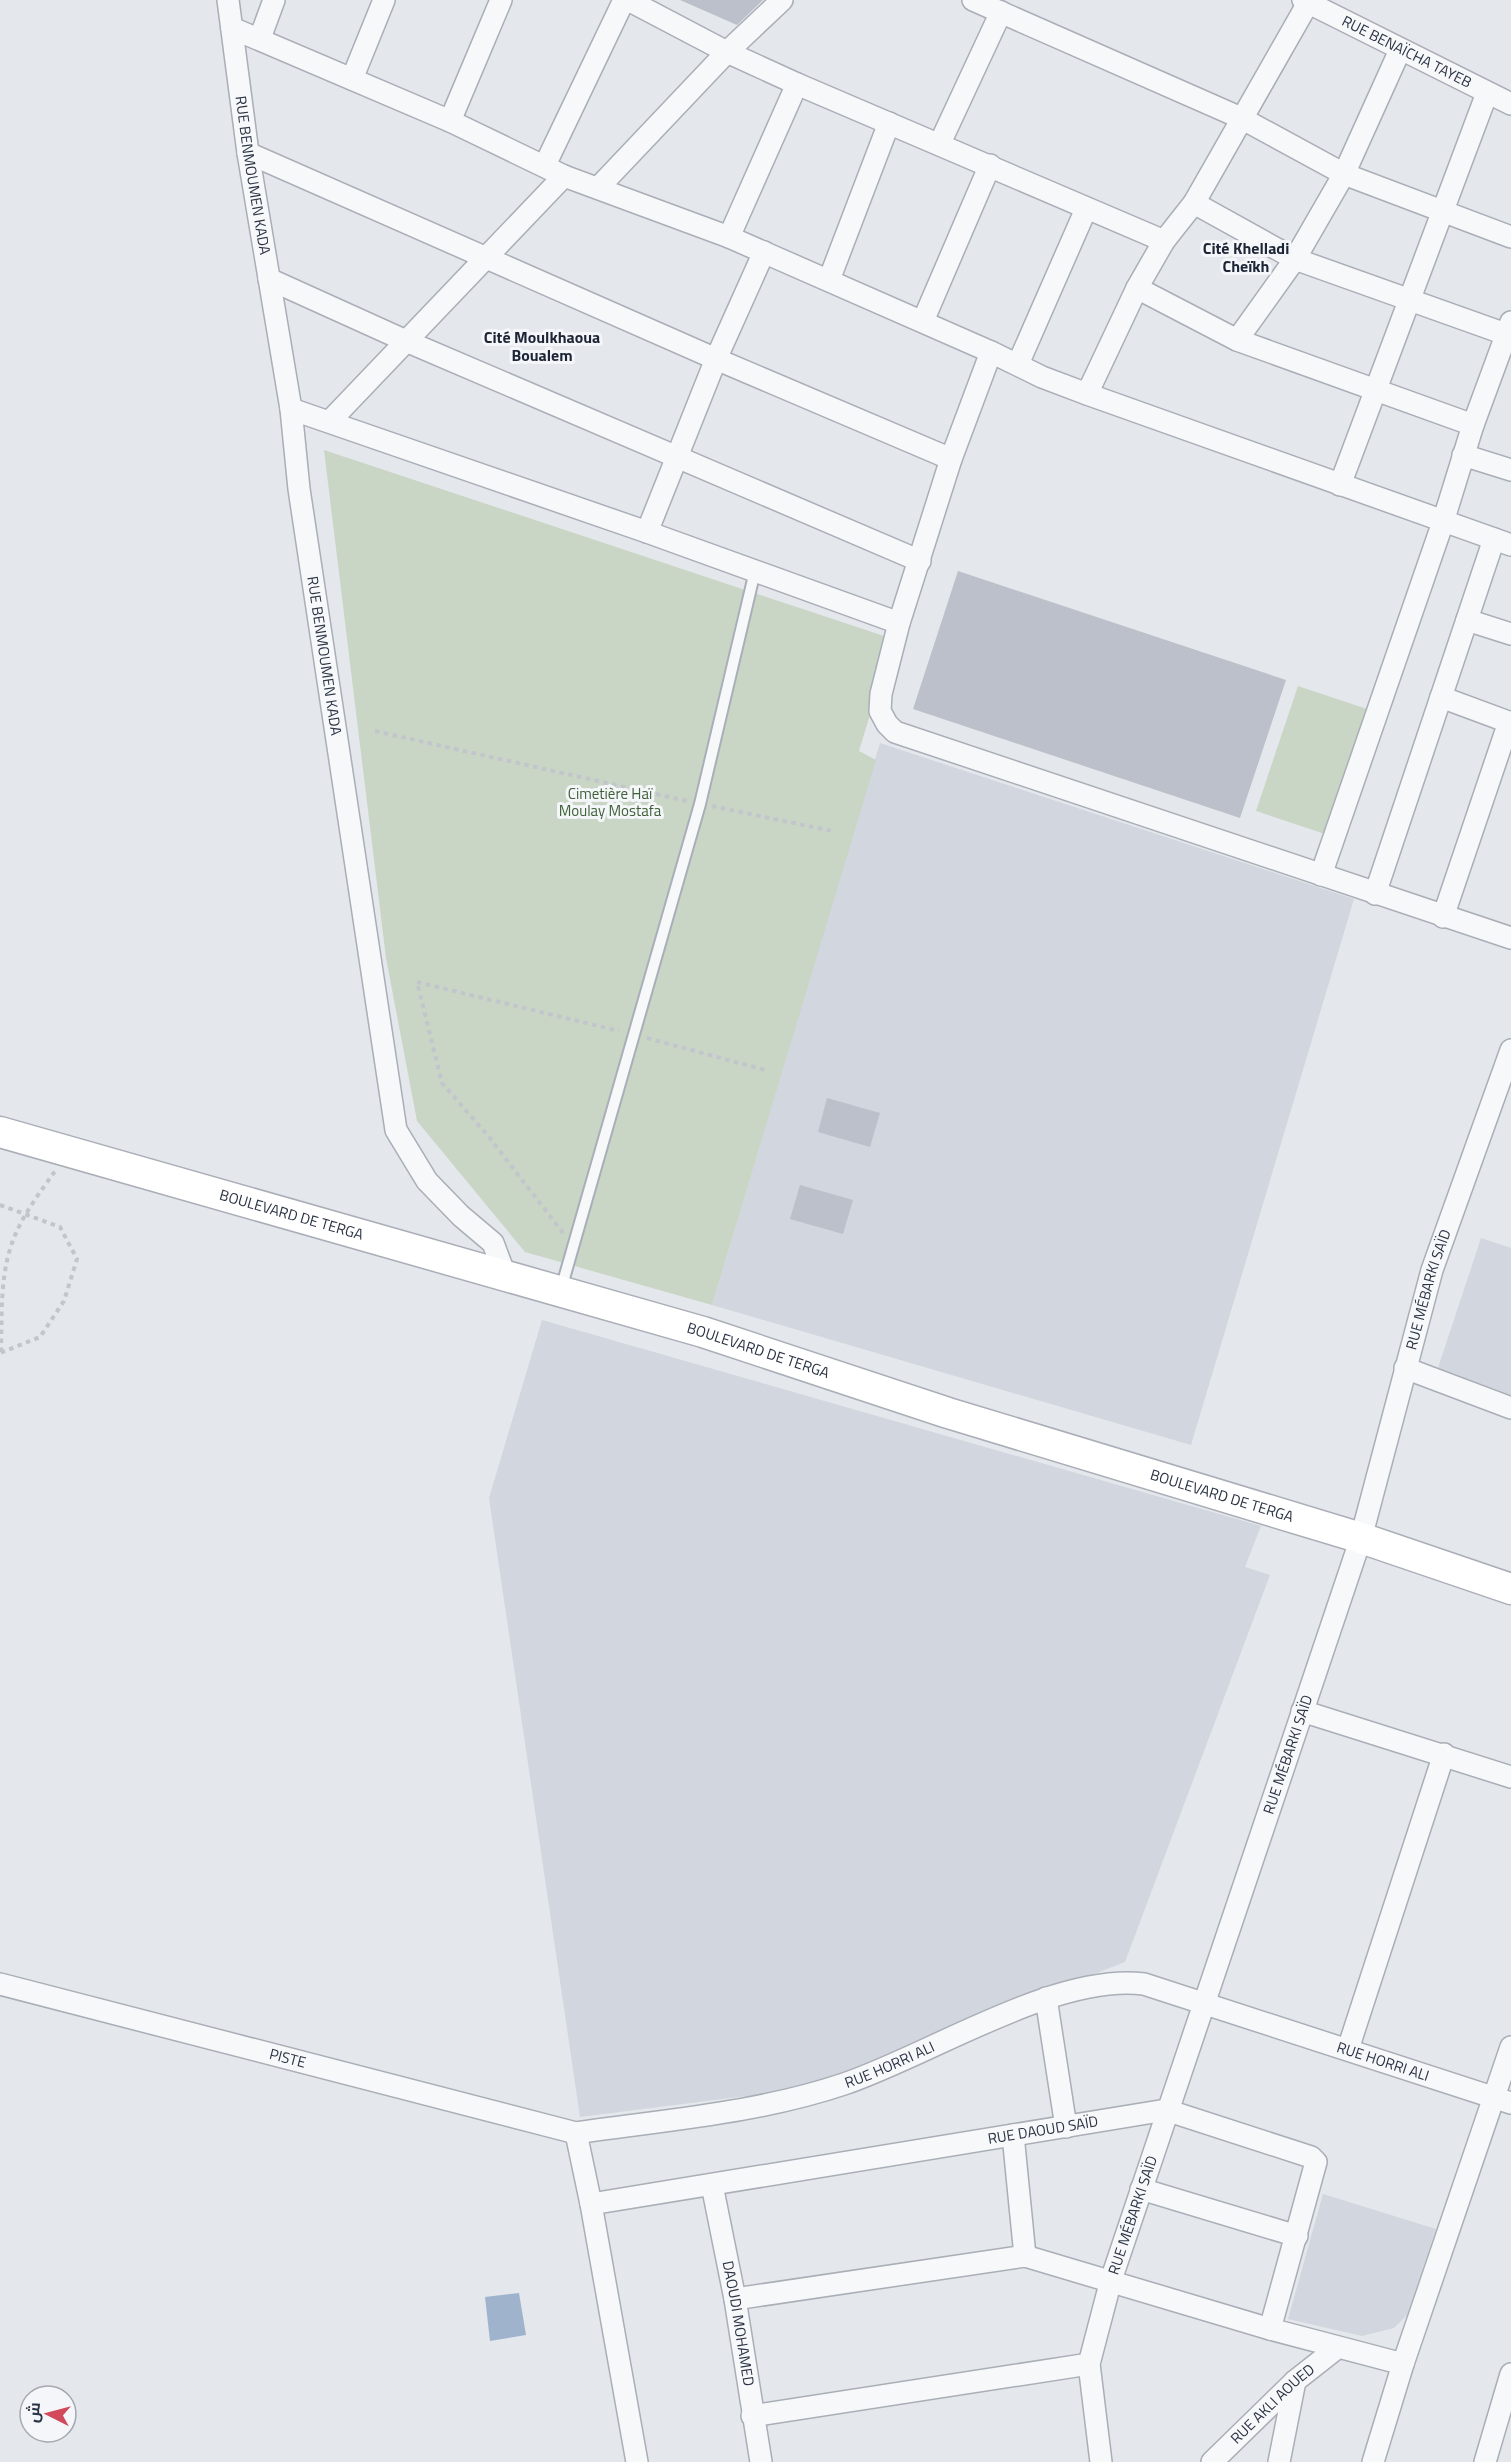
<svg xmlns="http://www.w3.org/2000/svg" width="1511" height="2462" font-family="'Titillium Web',Cairo,sans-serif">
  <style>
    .built { fill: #d2d6de }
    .green { fill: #c9d6c5 }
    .water { fill: #9fb4cc }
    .building { fill: #bbc0ca }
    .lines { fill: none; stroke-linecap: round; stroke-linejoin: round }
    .service-casing { stroke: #a9aeb7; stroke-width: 14 }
    .minor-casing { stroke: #a9aeb7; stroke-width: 24 }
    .secondary-casing { stroke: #a9aeb7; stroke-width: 33 }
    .path { stroke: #c2c5cb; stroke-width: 4; stroke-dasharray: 4.5 4.5; stroke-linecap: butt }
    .service { stroke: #f7f8fa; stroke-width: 10 }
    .minor { stroke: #f7f8fa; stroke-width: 21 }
    .secondary { stroke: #fff; stroke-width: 30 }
    .labels { text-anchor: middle; stroke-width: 6; stroke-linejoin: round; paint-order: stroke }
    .street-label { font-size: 15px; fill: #2b3445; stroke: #f4f6f9 }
    .park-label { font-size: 15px; fill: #3f6138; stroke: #f4f6f9 }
    .neighbourhood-label { font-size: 16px; font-weight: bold; fill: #1d2536; stroke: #f4f6f9 }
  </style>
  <rect width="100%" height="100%" fill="#e4e7ec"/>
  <path class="built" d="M 880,743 L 1354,899 L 1191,1445 L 712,1305 Z
    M 1481,1238 L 1511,1248 L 1511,1396 L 1437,1371 Z
    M 542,1320 L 1261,1526 L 1245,1567 L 1270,1575 L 1125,1962 L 802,2089 L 580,2117 L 489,1498 Z
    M 1323,2194 L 1436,2229 L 1407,2315 L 1394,2328 L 1362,2336 L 1288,2319 Z"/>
  <path class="green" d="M 324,450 L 893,639 L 859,751 L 876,760 L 712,1305 L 525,1252 L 417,1121 L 386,958 Z
    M 1298,686 L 1385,715 L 1343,840 L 1256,811 Z"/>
  <path class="water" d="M 519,2293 L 526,2335 L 490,2341 L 485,2297 Z"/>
  <path class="building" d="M 680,0 L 763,0 L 737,25 Z
    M 958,571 L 1286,680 L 1240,818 L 913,709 Z
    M 827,1098 L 880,1113 L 870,1147 L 818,1132 Z
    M 800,1185 L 853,1200 L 843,1234 L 790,1219 Z"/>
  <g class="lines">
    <g class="service-casing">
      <path id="service" d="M 561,1289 L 700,804 L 755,571"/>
    </g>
    <g class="minor-casing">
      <g id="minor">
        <path id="s1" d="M 228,0 L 248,153 L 291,409 L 299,489 L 396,1130 L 427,1181 L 461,1216 L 493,1243 L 505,1275"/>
        <path d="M 628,0 L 727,52 L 797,84 L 1164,241"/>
        <path d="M 973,0 L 1241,118 L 1344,174 L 1511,237"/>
        <path id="s2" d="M 1303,0 L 1511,104"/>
        <path d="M 232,28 L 450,121 L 564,176 L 729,237 L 991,352"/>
        <path d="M 260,38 L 274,0"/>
        <path d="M 352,79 L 384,0"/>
        <path d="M 450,121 L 501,0"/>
        <path d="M 940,143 L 1001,12"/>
        <path d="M 248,153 L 716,359 L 951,459"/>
        <path d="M 545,165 L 624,0"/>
        <path d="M 598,188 L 727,52 L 782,0"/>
        <path d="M 1194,203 L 1295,259 L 1511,336"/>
        <path d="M 729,237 L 797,84"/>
        <path d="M 269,279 L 406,341 L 920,561"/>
        <path d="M 829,280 L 889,123"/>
        <path d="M 1137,288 L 1237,340 L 1473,425"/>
        <path d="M 923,321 L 990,165"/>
        <path d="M 1237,340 L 1295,259 L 1344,174 L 1400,50"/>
        <path d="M 1018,364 L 1086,209"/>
        <path d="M 1087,394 L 1137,288 L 1164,241 L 1194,203 L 1308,3"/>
        <path d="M 291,409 L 647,532 L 899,623"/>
        <path d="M 330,421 L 564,176"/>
        <path d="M 1463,455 L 1511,470"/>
        <path d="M 1340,485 L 1487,93"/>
        <path d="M 647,532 L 716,359 L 764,252"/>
        <path d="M 1511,545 L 1087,394 L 1042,377 L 991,352 L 951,459 L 899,623 L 881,694 L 880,711 L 887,724 L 895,732 L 1511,938"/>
        <path d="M 1467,620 L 1511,634"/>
        <path d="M 1441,697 L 1511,723"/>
        <path d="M 1321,875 L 1443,522 L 1473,425 L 1511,322"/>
        <path d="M 1375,894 L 1494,539"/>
        <path d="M 1443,917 L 1509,722"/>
        <path d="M 1405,1368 L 1511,1408"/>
        <path d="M 1302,1711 L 1511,1777"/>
        <path id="s3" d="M 0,1984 L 576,2133"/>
        <path d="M 1046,1998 L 1066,2127"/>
        <path d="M 1348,2049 L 1444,1754"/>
        <path d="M 1013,2135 L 1025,2256"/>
        <path id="s4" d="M 712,2185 L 735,2299 L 761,2462"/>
        <path d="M 1141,2189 L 1297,2236"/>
        <path id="s5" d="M 591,2204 L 1166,2110 L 1311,2157 L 1316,2162 L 1270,2329"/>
        <path d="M 735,2299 L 1025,2256 L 1270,2329 L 1403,2364"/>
        <path d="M 752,2416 L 1089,2364"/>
        <path id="s6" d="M 637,2462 L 591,2204 L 576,2133 C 665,2120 758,2113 844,2084 C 930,2055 1055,1973 1144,1984 L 1511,2103"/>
        <path id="s7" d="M 1101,2462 L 1089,2364 L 1111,2280 L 1361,1538 L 1432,1270 L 1511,1050"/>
        <path id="s8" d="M 1212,2462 L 1295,2381 L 1337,2348"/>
        <path d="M 1279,2462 L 1295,2381"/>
        <path d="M 1373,2462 L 1403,2364 L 1511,2047"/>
        <path d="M 1485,2462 L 1511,2374"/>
      </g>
    </g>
    <g class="secondary-casing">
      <g id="secondary">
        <path id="s9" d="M 0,1132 L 703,1332 L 948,1413 L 1361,1538 L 1511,1589"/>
      </g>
    </g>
    <path class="path" d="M 375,731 L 687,801
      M 712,806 L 832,831
      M 647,1038 L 765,1070
      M 0,1205 L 60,1227 L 77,1259 L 64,1301 L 40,1337 L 0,1353
      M 563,1233 L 489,1137 L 442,1083 L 417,982 L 619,1031
      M 1,1352 C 2,1316 0,1280 11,1246 C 20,1218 39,1194 55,1171"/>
    <use href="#service" class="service"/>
    <use href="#minor" class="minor"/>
    <use href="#secondary" class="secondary"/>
  </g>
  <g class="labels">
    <g class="street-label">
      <text dy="5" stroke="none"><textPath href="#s2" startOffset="116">RUE BENAÏCHA TAYEB</textPath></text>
      <text dy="5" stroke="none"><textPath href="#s1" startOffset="177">RUE BENMOUMEN KADA</textPath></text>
      <text dy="5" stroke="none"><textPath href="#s1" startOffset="663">RUE BENMOUMEN KADA</textPath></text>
      <text dy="5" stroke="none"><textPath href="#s9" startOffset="303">BOULEVARD DE TERGA</textPath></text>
      <text dy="5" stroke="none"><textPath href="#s7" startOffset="1226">RUE MÉBARKI SAÏD</textPath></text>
      <text dy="5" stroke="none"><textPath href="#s9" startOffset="789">BOULEVARD DE TERGA</textPath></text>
      <text dy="5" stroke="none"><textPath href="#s9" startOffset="1275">BOULEVARD DE TERGA</textPath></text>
      <text dy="5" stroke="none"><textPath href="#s7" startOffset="740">RUE MÉBARKI SAÏD</textPath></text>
      <text dy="5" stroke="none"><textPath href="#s3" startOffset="297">PISTE</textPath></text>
      <text dy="5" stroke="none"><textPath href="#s6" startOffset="1178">RUE HORRI ALI</textPath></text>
      <text dy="5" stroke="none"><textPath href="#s6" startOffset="657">RUE HORRI ALI</textPath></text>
      <text dy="5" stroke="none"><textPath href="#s5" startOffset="458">RUE DAOUD SAÏD</textPath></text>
      <text dy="5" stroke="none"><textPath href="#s7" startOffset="254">RUE MÉBARKI SAÏD</textPath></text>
      <text dy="5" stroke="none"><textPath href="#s4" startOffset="141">DAOUDI MOHAMED</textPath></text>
      <text dy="5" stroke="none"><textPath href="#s8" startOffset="84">RUE AKLI AOUED</textPath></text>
    </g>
    <g class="park-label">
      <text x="610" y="799">Cimetière Haï<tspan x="610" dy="17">Moulay Mostafa</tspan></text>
    </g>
    <g class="neighbourhood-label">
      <text x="1246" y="254">Cité Khelladi<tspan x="1246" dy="18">Cheïkh</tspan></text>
      <text x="542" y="343">Cité Moulkhaoua<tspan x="542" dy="18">Boualem</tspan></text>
    </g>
  </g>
  <g transform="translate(48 2414) rotate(276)"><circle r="28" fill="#f4f6f9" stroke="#a4a8b1" stroke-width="1.5"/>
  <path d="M0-4.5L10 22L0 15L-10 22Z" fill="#d1495b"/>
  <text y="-9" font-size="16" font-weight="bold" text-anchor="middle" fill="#2b3445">ش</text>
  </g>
</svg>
